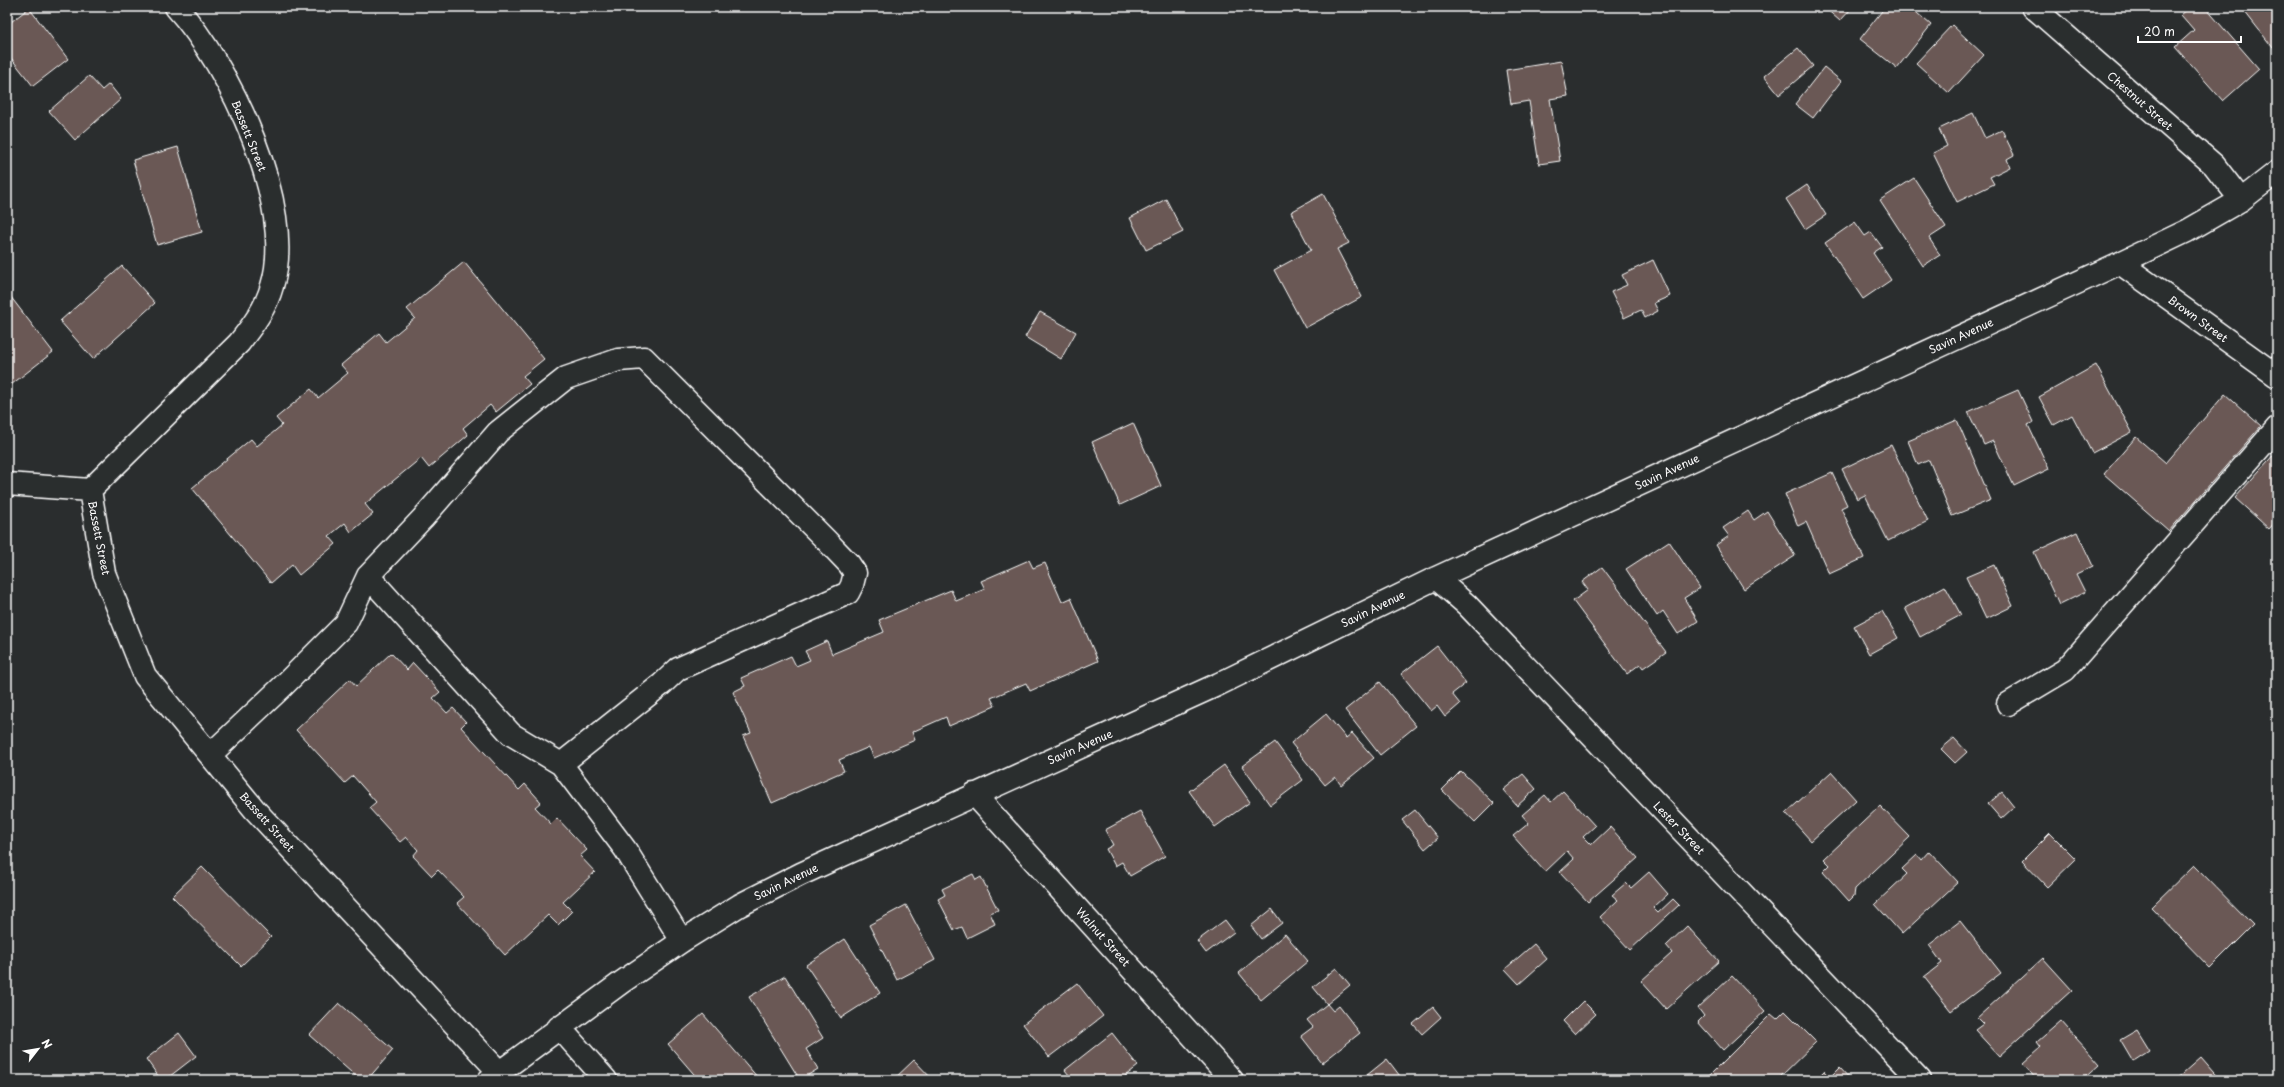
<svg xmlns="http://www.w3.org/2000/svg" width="2284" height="1087" font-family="'Playpen Sans',sans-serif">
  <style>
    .building { fill: #6a5954; stroke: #fff }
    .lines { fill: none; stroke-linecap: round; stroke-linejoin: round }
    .minor-casing { stroke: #fff; stroke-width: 25 }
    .minor { stroke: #2a2d2e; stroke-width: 22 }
    .labels { text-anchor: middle; stroke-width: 3.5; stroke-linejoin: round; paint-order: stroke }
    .street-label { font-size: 11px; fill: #fff; stroke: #2a2d2e }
  </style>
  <rect width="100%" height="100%" fill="#2a2d2e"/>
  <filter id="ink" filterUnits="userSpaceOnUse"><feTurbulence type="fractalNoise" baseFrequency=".025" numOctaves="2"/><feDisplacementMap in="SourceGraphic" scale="8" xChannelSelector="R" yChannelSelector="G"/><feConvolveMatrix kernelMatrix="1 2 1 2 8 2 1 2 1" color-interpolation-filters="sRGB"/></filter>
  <g filter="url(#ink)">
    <path class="building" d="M 1824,7 L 1853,7 L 1840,21 Z
      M 1885,7 L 1910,7 L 1931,25 L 1897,68 L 1860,39 Z
      M 2190,7 L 2205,7 L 2259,69 L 2223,101 L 2175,47 L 2194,30 L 2181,15 Z
      M 2241,7 L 2277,7 L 2277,53 Z
      M 29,8 L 68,59 L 33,86 L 7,53 L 7,25 Z
      M 1952,25 L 1984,55 L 1949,93 L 1916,63 Z
      M 1798,48 L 1813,66 L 1779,95 L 1764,76 Z
      M 1561,61 L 1568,96 L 1550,99 L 1560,161 L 1539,164 L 1529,101 L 1511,104 L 1506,70 Z
      M 1824,67 L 1841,81 L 1813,118 L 1795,104 Z
      M 89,76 L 102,90 L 109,84 L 121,99 L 75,140 L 49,111 Z
      M 1973,113 L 1985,138 L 2002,130 L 2014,155 L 2007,159 L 2010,167 L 1990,177 L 1994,184 L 1957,202 L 1933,153 L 1947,146 L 1939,129 Z
      M 178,147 L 202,232 L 157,245 L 133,160 Z
      M 1914,178 L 1946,227 L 1929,238 L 1940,255 L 1923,266 L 1880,200 Z
      M 1807,185 L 1826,215 L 1805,229 L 1786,199 Z
      M 1323,194 L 1349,243 L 1337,249 L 1362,297 L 1305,328 L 1274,270 L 1311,250 L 1291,212 Z
      M 1166,199 L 1183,232 L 1146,250 L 1130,218 Z
      M 1855,222 L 1865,236 L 1871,232 L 1882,247 L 1873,253 L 1891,280 L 1863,299 L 1825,243 Z
      M 1653,260 L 1670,296 L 1654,303 L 1658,311 L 1645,318 L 1641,310 L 1624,318 L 1611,292 L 1627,285 L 1622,275 Z
      M 464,262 L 544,359 L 523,376 L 530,384 L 496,412 L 490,405 L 463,428 L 468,435 L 429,468 L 421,458 L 365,504 L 373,514 L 351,532 L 345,523 L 329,536 L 336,544 L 299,575 L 292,565 L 271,583 L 192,488 L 251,439 L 257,446 L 282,425 L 276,418 L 311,389 L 318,398 L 348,373 L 341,365 L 379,333 L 386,342 L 415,318 L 407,309 Z
      M 122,266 L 155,303 L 93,359 L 60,321 Z
      M 7,292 L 53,352 L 7,388 Z
      M 1040,312 L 1076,332 L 1061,359 L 1025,337 Z
      M 2096,365 L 2132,432 L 2092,453 L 2072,415 L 2054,425 L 2039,397 Z
      M 2018,390 L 2033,422 L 2028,425 L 2049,469 L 2014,486 L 1993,441 L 1984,445 L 1968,412 Z
      M 2225,394 L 2261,426 L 2169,531 L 2104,474 L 2136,437 L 2166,463 Z
      M 1957,420 L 1991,500 L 1952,516 L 1929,460 L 1918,465 L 1908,441 Z
      M 1133,423 L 1161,486 L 1120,505 L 1092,442 Z
      M 1891,445 L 1928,521 L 1888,541 L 1865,495 L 1857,499 L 1842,469 Z
      M 2276,452 L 2277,520 L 2269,529 L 2235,498 Z
      M 1832,473 L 1847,505 L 1841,508 L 1864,558 L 1829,574 L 1806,522 L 1798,526 L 1785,494 Z
      M 1748,511 L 1754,520 L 1767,511 L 1795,556 L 1744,589 L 1716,545 L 1729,536 L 1723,528 Z
      M 2077,532 L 2093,566 L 2076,574 L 2085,592 L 2059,605 L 2034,552 Z
      M 1669,541 L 1700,588 L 1684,598 L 1698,621 L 1678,634 L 1663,611 L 1657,616 L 1626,569 Z
      M 1029,560 L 1033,568 L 1045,563 L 1062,602 L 1071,598 L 1098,661 L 1030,691 L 1026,683 L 991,698 L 995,706 L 949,726 L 946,717 L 912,732 L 915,740 L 874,758 L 869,747 L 839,760 L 844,771 L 772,803 L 743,736 L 751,733 L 733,692 L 745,686 L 741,678 L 791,656 L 796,666 L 810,660 L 805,651 L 827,641 L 832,654 L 884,632 L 879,620 L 951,590 L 956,601 L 985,589 L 981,581 Z
      M 1994,565 L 2013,606 L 1986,619 L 1966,577 Z
      M 1602,567 L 1666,652 L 1643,668 L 1640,664 L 1627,674 L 1573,601 L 1588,590 L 1582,582 Z
      M 1945,586 L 1961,615 L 1920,637 L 1905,608 Z
      M 1882,611 L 1898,638 L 1869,654 L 1854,626 Z
      M 1437,646 L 1466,683 L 1452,694 L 1460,704 L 1445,717 L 1437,706 L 1431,711 L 1401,674 Z
      M 391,653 L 407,670 L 413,663 L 440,692 L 433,698 L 447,713 L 453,708 L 466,722 L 461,727 L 519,790 L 525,784 L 541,802 L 535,807 L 551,824 L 557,818 L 587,850 L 580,856 L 595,872 L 563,902 L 572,911 L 558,925 L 548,915 L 505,955 L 457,903 L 464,897 L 438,870 L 432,876 L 413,856 L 418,850 L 406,837 L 400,842 L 369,808 L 376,802 L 353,776 L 345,783 L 296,730 L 350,679 L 356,686 Z
      M 1380,682 L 1416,726 L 1380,755 L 1345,710 Z
      M 1326,714 L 1346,738 L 1352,733 L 1374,758 L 1341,785 L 1335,777 L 1325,785 L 1291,743 Z
      M 1954,738 L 1967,752 L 1955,763 L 1941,749 Z
      M 1275,742 L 1303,780 L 1270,805 L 1242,766 Z
      M 1224,765 L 1250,802 L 1215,827 L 1189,791 Z
      M 1461,771 L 1494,803 L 1475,822 L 1442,790 Z
      M 1831,772 L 1856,800 L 1811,841 L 1786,813 Z
      M 1523,774 L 1536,789 L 1517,806 L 1503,790 Z
      M 1563,791 L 1595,826 L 1583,837 L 1591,845 L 1610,827 L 1638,858 L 1588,902 L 1560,872 L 1574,859 L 1567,851 L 1545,872 L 1513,836 L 1529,823 L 1522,815 L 1545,795 L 1551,802 Z
      M 2002,792 L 2014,807 L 2001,819 L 1988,804 Z
      M 1880,806 L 1910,837 L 1855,889 L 1854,896 L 1849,901 L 1823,872 L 1830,865 L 1824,859 Z
      M 1415,810 L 1438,838 L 1425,849 L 1402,820 Z
      M 1140,811 L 1165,856 L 1130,876 L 1122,862 L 1115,866 L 1106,849 L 1113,845 L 1105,830 Z
      M 2050,833 L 2076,859 L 2047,887 L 2022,861 Z
      M 1929,851 L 1958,882 L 1902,934 L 1875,904 L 1907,874 L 1902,869 L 1917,855 L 1921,860 Z
      M 2194,865 L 2253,925 L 2210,968 L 2151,907 Z
      M 202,867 L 271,937 L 241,966 L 172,896 Z
      M 1649,872 L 1668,894 L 1653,908 L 1658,913 L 1673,899 L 1679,905 L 1630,950 L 1600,917 L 1618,900 L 1612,895 L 1626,883 L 1631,888 Z
      M 973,874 L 976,880 L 981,877 L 998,910 L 990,913 L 995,924 L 967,938 L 962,927 L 954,930 L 938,899 L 945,895 L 942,889 Z
      M 906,905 L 935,960 L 897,980 L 869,925 Z
      M 1272,909 L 1282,923 L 1261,939 L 1251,926 Z
      M 1225,920 L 1234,932 L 1206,953 L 1197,941 Z
      M 1960,921 L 2001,973 L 1951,1011 L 1924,977 L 1942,963 L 1929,945 Z
      M 1687,926 L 1719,961 L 1666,1009 L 1641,981 L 1672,953 L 1666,946 Z
      M 1285,934 L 1308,961 L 1261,1000 L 1239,973 Z
      M 845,939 L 880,993 L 841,1018 L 806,965 Z
      M 1534,944 L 1547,959 L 1519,984 L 1505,969 Z
      M 2043,958 L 2072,990 L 1999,1056 L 1975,1030 L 1983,1024 L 1977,1018 Z
      M 1336,968 L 1350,985 L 1327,1004 L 1313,987 Z
      M 785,976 L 823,1038 L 806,1049 L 818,1069 L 800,1080 L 749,997 Z
      M 1732,976 L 1765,1011 L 1723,1050 L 1698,1022 L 1704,1016 L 1698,1008 Z
      M 1077,983 L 1103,1016 L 1049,1057 L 1023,1024 Z
      M 1583,1001 L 1596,1014 L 1575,1034 L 1563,1021 Z
      M 339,1003 L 393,1050 L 367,1080 L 360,1080 L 309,1035 Z
      M 1327,1004 L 1333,1011 L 1339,1006 L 1360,1033 L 1322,1063 L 1301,1036 L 1313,1027 L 1307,1020 Z
      M 1433,1007 L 1441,1017 L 1422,1034 L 1413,1024 Z
      M 1785,1011 L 1816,1042 L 1777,1080 L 1705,1080 L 1771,1014 L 1777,1019 Z
      M 703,1014 L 759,1079 L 759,1080 L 699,1080 L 668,1044 Z
      M 2061,1021 L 2099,1064 L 2081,1080 L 2038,1080 L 2023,1063 L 2041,1047 L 2037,1042 Z
      M 2137,1030 L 2150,1051 L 2133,1062 L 2120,1040 Z
      M 179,1033 L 196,1056 L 165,1080 L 161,1080 L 146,1059 Z
      M 1112,1033 L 1138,1066 L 1120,1080 L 1073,1080 L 1065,1070 Z
      M 2201,1057 L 2221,1080 L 2175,1080 Z
      M 1387,1059 L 1403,1080 L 1361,1080 Z
      M 914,1060 L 933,1080 L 893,1080 Z
      M 1840,1068 L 1851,1080 L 1815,1080 L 1824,1071 L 1830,1078 Z"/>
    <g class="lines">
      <g class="minor-casing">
        <path id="minor" d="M 2033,7 L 2214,165 L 2241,200
          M 2120,263 L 2277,376
          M 7,484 L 90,490
          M 90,490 L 104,573 L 145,676 L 255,810 L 499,1072
          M 90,490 L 239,343 C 253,325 266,308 272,286 C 297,207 229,65 176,7
          M 368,576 L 511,734 L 561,764
          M 1436,578 L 1467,605 L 1920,1080
          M 2008,704 L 2065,670 L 2277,428
          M 210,755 L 282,687 L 346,623 L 368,576 L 423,518 L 498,432 L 566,378 L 618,360 L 644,358 L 826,540 L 849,564 L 855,573 L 852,585 L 848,593 L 678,669 L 662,684 L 561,764 L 625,849 L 682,941
          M 974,794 L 1232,1080
          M 559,1027 L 606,1080
          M 489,1080 L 622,982 L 682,941 L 740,905 L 801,874 L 1219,684 L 1436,578 L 2120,263 L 2187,231 L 2241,200 L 2277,172"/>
      </g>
      <use href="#minor" class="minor"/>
    </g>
  </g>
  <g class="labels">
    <g class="street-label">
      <text transform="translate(2140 101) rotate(41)" y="4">Chestnut Street</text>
      <text transform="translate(249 136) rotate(68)" y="4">Bassett Street</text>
      <text transform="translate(2198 319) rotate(36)" y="4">Brown Street</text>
      <text transform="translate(1961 336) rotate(-25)" y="4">Savin Avenue</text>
      <text transform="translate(1667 472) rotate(-25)" y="4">Savin Avenue</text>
      <text transform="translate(99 538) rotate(79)" y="4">Bassett Street</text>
      <text transform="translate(1373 609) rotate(-26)" y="4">Savin Avenue</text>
      <text transform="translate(1080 747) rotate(-24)" y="4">Savin Avenue</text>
      <text transform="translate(267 822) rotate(48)" y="4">Bassett Street</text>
      <text transform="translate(1679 828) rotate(46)" y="4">Lester Street</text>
      <text transform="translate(786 882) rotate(-26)" y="4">Savin Avenue</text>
      <text transform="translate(1103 937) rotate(48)" y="4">Walnut Street</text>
    </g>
  </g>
  <rect width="2284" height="1087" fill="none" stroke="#2a2d2e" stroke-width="24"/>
  <rect x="12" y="12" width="2260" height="1063" fill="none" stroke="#fff" stroke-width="1.5" filter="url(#ink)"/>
  <g transform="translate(38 1049) rotate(59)" stroke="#2a2d2e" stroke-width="3" paint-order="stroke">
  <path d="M0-3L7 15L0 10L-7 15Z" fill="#ffffff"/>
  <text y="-6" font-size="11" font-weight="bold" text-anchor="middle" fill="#ffffff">N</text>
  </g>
  <path d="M2138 36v6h103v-6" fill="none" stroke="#ffffff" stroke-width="2"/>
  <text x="2144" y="36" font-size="12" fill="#ffffff" stroke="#2a2d2e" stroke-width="3" paint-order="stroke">20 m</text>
</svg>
